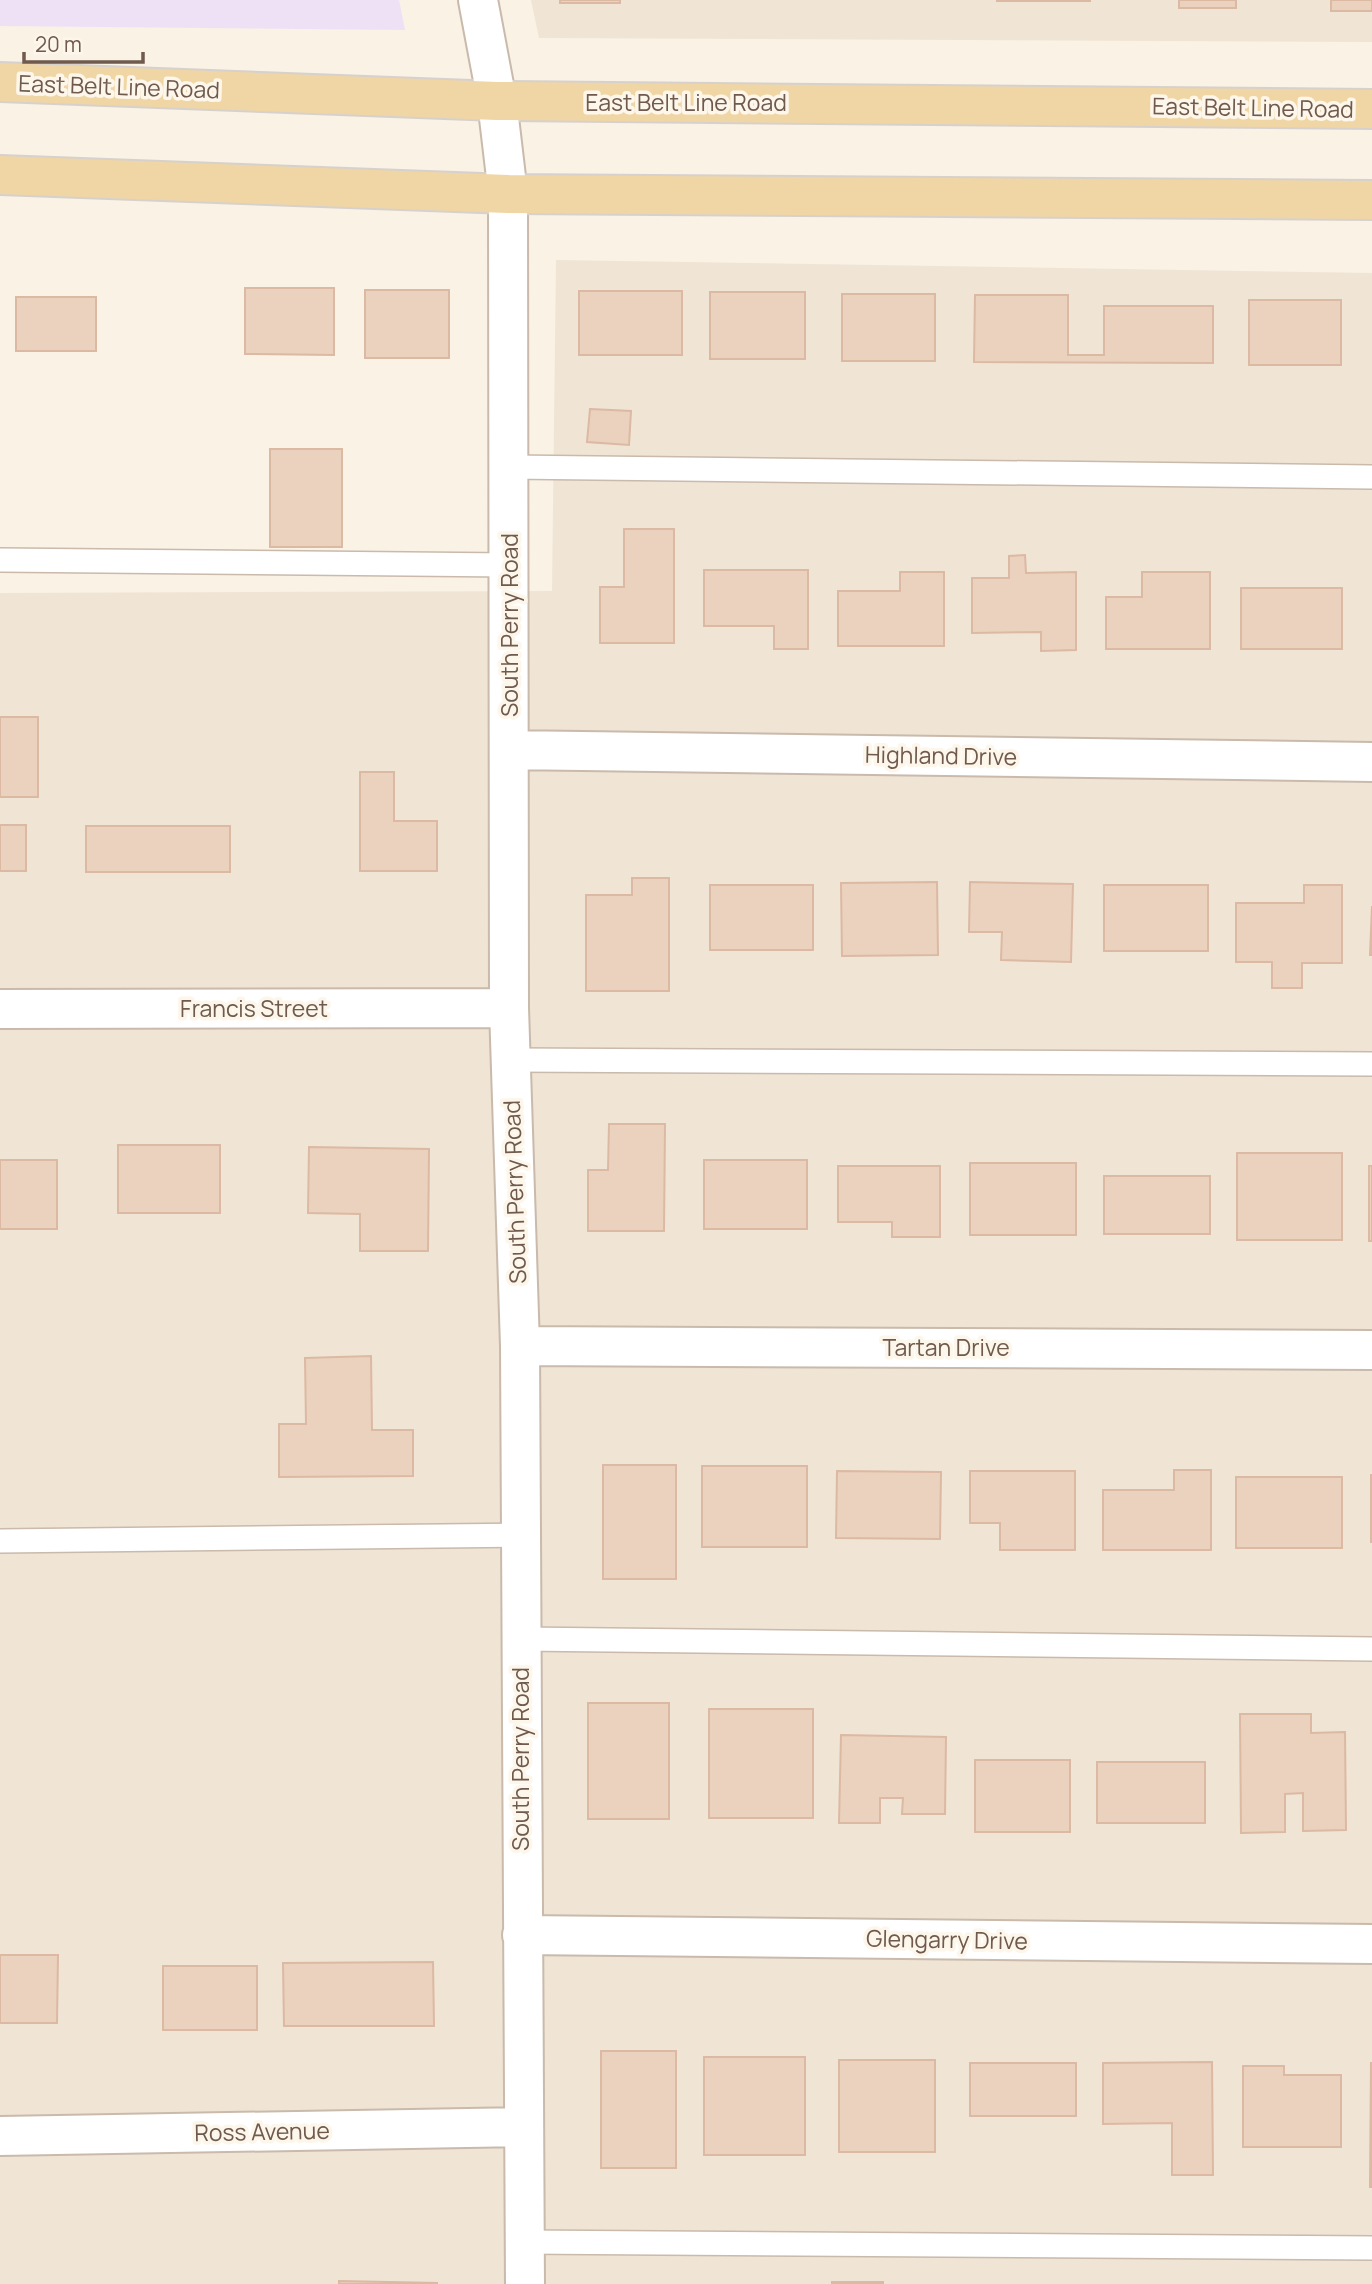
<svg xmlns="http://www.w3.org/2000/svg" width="1372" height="2284" font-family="Manrope,sans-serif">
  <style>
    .residential { fill: #f0e4d4 }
    .education { fill: #eee1f5 }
    .building { fill: #ebd2bf; stroke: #dcb9a2; stroke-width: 2 }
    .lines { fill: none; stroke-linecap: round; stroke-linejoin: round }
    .service-casing { stroke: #c9baac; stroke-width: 26 }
    .minor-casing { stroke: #c9baac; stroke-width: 42 }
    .tertiary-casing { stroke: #c9baac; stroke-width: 42 }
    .primary-casing { stroke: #d7d1cd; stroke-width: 42 }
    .service { stroke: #fff; stroke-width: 23 }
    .minor { stroke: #fff; stroke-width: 38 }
    .tertiary { stroke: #fff; stroke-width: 38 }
    .primary { stroke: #f0d6a4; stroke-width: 38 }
    .labels { text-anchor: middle; stroke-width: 7; stroke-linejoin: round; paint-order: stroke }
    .street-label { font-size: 23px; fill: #6f5a4d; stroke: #fdf6ea }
  </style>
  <rect width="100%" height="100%" fill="#f9f2e5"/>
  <path class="residential" d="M 531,0 L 1372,0 L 1372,42 L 539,38 Z
    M 556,260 L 1372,273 L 1372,2284 L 0,2284 L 0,593 L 552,591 Z"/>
  <path class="education" d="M 0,0 L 399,0 L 405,30 L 0,26 Z"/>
  <path class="building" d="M 560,0 L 620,0 L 620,3 L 560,3 Z
    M 997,0 L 1090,0 L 1090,1 L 997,1 Z
    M 1179,0 L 1236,0 L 1236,8 L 1179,8 Z
    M 1331,0 L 1372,0 L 1372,11 L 1331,11 Z
    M 245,288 L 334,288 L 334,355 L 245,354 Z
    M 365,290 L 449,290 L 449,358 L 365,358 Z
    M 579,291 L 682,291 L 682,355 L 579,355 Z
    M 710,292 L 805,292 L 805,359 L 710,359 Z
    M 842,294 L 935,294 L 935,361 L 842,361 Z
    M 975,295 L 1068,295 L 1068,355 L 1104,355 L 1104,306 L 1213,306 L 1213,363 L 974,362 Z
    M 16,297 L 96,297 L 96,351 L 16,351 Z
    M 1249,300 L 1341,300 L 1341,365 L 1249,365 Z
    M 590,409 L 631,411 L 629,445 L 587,442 Z
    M 270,449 L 342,449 L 342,547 L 270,547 Z
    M 624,529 L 674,529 L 674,643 L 600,643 L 600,587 L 624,587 Z
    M 1025,555 L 1026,573 L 1076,572 L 1076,650 L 1041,651 L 1041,632 L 972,633 L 972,578 L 1009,578 L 1009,556 Z
    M 704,570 L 808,570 L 808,649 L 774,649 L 774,626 L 704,626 Z
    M 900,572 L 944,572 L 944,646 L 838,646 L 838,591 L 900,591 Z
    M 1142,572 L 1210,572 L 1210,649 L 1106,649 L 1106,597 L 1142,597 Z
    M 1241,588 L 1342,588 L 1342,649 L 1241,649 Z
    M 0,717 L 38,717 L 38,797 L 0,797 Z
    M 360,772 L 394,772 L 394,821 L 437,821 L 437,871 L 360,871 Z
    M 0,825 L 26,825 L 26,871 L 0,871 Z
    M 86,826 L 230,826 L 230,872 L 86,872 Z
    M 632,878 L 669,878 L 669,991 L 586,991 L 586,895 L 632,895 Z
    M 937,882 L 938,955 L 842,956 L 841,883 Z
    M 970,882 L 1073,884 L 1071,962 L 1001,960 L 1002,932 L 969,932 Z
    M 710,885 L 813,885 L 813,950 L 710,950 Z
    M 1104,885 L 1208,885 L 1208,951 L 1104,951 Z
    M 1304,885 L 1342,885 L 1342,963 L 1302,963 L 1302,988 L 1272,988 L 1272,962 L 1236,962 L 1236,903 L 1304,903 Z
    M 1372,906 L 1372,955 L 1370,955 Z
    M 609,1124 L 665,1124 L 664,1231 L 588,1231 L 588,1170 L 608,1170 Z
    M 118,1145 L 220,1145 L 220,1213 L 118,1213 Z
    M 309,1147 L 429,1149 L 428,1251 L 360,1251 L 360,1214 L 308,1213 Z
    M 1237,1153 L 1342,1153 L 1342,1240 L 1237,1240 Z
    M 0,1160 L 57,1160 L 57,1229 L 0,1229 Z
    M 704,1160 L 807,1160 L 807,1229 L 704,1229 Z
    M 970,1163 L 1076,1163 L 1076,1235 L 970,1235 Z
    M 838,1166 L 940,1166 L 940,1237 L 892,1237 L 892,1222 L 838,1222 Z
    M 1369,1166 L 1372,1166 L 1372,1241 L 1369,1241 Z
    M 1104,1176 L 1210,1176 L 1210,1234 L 1104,1234 Z
    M 371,1356 L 372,1430 L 413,1430 L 413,1476 L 279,1477 L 279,1424 L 306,1424 L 305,1358 Z
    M 603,1465 L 676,1465 L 676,1579 L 603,1579 Z
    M 702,1466 L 807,1466 L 807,1547 L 702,1547 Z
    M 1174,1470 L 1211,1470 L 1211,1550 L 1103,1550 L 1103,1490 L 1174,1490 Z
    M 837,1471 L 941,1472 L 940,1539 L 836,1538 Z
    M 970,1471 L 1075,1471 L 1075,1550 L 1000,1550 L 1000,1523 L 970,1523 Z
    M 1371,1475 L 1372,1475 L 1372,1542 L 1371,1542 Z
    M 1236,1477 L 1342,1477 L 1342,1548 L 1236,1548 Z
    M 588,1703 L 669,1703 L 669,1819 L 588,1819 Z
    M 709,1709 L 813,1709 L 813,1818 L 709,1818 Z
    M 1240,1714 L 1311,1714 L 1311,1733 L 1345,1732 L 1346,1830 L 1303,1831 L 1303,1793 L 1285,1794 L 1285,1832 L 1241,1833 Z
    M 841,1735 L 946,1737 L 945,1814 L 902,1814 L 903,1798 L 880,1798 L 880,1823 L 839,1823 Z
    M 975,1760 L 1070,1760 L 1070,1832 L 975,1832 Z
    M 1097,1762 L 1205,1762 L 1205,1823 L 1097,1823 Z
    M 0,1955 L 58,1955 L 57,2023 L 0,2023 Z
    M 433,1962 L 434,2026 L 284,2026 L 283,1963 Z
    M 163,1966 L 257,1966 L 257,2030 L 163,2030 Z
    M 601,2051 L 676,2051 L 676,2168 L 601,2168 Z
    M 704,2057 L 805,2057 L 805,2155 L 704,2155 Z
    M 839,2060 L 935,2060 L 935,2152 L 839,2152 Z
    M 1212,2062 L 1213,2175 L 1172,2175 L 1172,2123 L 1103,2124 L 1103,2063 Z
    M 970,2063 L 1076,2063 L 1076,2116 L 970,2116 Z
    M 1371,2063 L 1372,2063 L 1372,2187 L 1370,2187 Z
    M 1243,2066 L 1284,2066 L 1284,2075 L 1341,2075 L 1341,2147 L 1243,2147 Z
    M 339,2281 L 437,2283 L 437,2284 L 339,2284 Z
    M 832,2282 L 883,2282 L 883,2284 L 832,2284 Z"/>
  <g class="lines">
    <g class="service-casing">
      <path id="service" d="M 510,467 L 1372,477
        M 0,560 L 510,565
        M 511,1060 L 1372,1064
        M 0,1541 L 521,1535
        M 521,1639 L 1372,1649
        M 524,2242 L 1372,2248"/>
    </g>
    <g class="minor-casing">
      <path id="minor" d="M 497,101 L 508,194 L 509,1008 L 520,1346 L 525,2284
        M 509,750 L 1372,762
        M 0,1009 L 509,1008
        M 520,1346 L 1372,1350
        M 522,1935 L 1372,1944
        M 0,2136 L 523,2127"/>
    </g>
    <g class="tertiary-casing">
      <path id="tertiary" d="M 478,0 L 497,101"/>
    </g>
    <g class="primary-casing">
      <path id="primary" d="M 0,82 L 497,101 L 1372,109
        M 0,175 L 508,194 L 1372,200"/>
    </g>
    <use href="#service" class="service"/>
    <use href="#minor" class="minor"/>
    <use href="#tertiary" class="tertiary"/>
    <use href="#primary" class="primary"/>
  </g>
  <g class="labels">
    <g class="street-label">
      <text transform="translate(119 87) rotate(2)" y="8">East Belt Line Road</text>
      <text x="686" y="111">East Belt Line Road</text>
      <text transform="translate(1253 108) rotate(1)" y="8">East Belt Line Road</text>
      <text transform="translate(510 625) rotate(-90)" y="8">South Perry Road</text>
      <text transform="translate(941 756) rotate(1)" y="8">Highland Drive</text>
      <text x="254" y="1017">Francis Street</text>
      <text transform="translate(515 1192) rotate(-92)" y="8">South Perry Road</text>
      <text x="946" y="1356">Tartan Drive</text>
      <text transform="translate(521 1759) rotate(-90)" y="8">South Perry Road</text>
      <text transform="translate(947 1940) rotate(1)" y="8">Glengarry Drive</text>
      <text transform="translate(262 2132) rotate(-1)" y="8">Ross Avenue</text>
    </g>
  </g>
  <path d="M24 52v10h119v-10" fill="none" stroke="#6f5a4d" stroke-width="3.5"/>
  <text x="35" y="52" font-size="21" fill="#6f5a4d" stroke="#fdf6ea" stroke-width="5" paint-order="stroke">20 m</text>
</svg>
